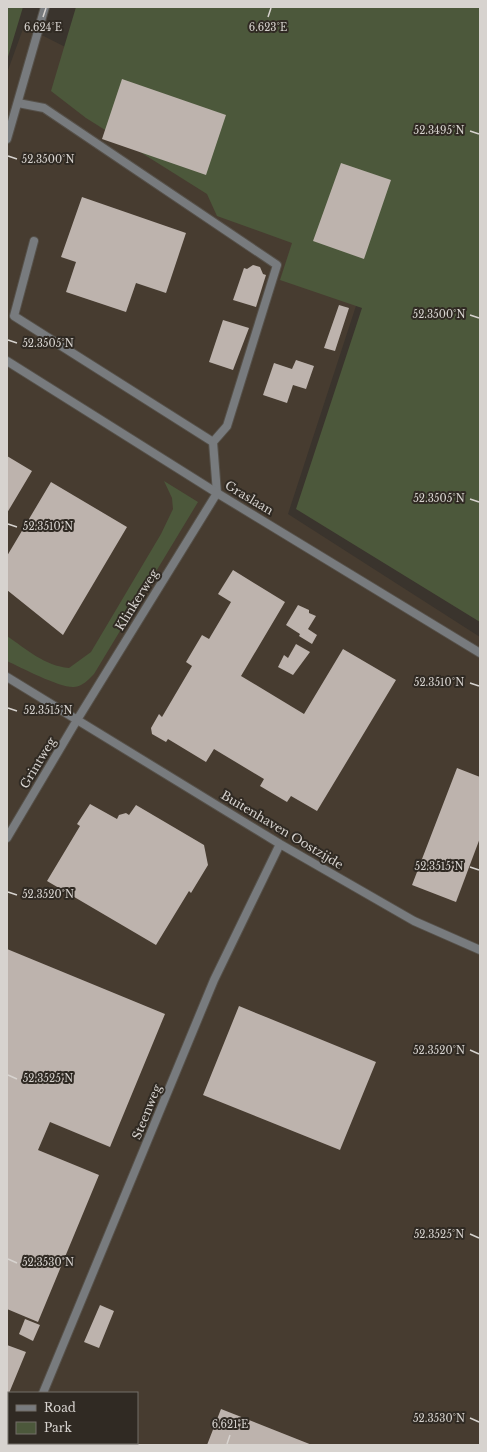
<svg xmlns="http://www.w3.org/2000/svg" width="487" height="1452" font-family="'Libre Baskerville',serif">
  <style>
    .built { fill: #473c30; fill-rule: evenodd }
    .green { fill: #4c583b }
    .building { fill: #bdb3ad }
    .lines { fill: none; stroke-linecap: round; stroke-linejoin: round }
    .lane-casing { stroke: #56514a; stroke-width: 10 }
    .street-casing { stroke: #56514a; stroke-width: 10 }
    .lane { stroke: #787b7e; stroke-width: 8 }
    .street { stroke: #787b7e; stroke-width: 8 }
    .ticks { fill: none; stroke: #d7d3cf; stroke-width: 1.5 }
    .labels { text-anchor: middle; stroke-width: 4; stroke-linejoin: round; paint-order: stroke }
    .street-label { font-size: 12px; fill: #d7d3cf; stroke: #302a23 }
    .ticks-label { font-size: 10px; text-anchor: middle; fill: #d7d3cf; stroke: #302a23; stroke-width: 4; stroke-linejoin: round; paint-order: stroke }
  </style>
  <rect width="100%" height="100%" fill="#3a342d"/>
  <path class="built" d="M 24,26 L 387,211 L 288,514 L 480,637 L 480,1445 L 7,1445 L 7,73 ZM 9,1393 L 137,1393 L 137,1443 L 9,1443 Z"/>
  <path class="green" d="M 7,7 L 23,7 L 7,60 Z
    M 76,7 L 480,7 L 480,622 L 296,509 L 362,308 L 280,280 L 292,243 L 217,216 L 207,194 L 86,118 L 51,91 Z
    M 164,481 L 198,502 L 94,674 C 88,680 83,686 74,687 C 60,688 22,668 7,661 L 7,636 C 26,649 45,666 69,668 L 91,652 L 161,534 L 173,509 L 172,498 Z"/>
  <path class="building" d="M 122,79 L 226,115 L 206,175 L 102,139 Z
    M 341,163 L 391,180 L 364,259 L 313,241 Z
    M 82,197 L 186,233 L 166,293 L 136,283 L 126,312 L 66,292 L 76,262 L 61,257 Z
    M 253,265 L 260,267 L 263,274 L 266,275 L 256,307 L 233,300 L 244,268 L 247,269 Z
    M 339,305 L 349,308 L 335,351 L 324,348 Z
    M 223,320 L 249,328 L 233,370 L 209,362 Z
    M 296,360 L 314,366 L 306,389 L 293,385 L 287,403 L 263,395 L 274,363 L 292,369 Z
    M 7,456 L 32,471 L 7,513 Z
    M 51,482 L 127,527 L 63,635 L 7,590 L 7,556 Z
    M 233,570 L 285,602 L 241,676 L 304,714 L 343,649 L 396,680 L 317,811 L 291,796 L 287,802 L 260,786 L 264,779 L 214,749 L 206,762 L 168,739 L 166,742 L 152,734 L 151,728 L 159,714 L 162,717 L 192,666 L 186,662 L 202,635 L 209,639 L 231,602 L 218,594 Z
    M 298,605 L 309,610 L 309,613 L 316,616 L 308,629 L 317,635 L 312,644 L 299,636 L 300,634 L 286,625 Z
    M 296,644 L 310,652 L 293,675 L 278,667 L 284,655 L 288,658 Z
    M 457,768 L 480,777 L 480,838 L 456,902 L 412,885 Z
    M 90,804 L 117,819 L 119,815 L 126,813 L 129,815 L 136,805 L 204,845 L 208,865 L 191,893 L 189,891 L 156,945 L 47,881 L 80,826 L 77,824 Z
    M 7,949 L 165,1014 L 110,1147 L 50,1122 L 38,1150 L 99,1175 L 38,1322 L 7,1309 Z
    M 239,1006 L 376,1062 L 340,1150 L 203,1095 Z
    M 100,1305 L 114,1311 L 99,1348 L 84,1342 Z
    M 25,1319 L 40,1325 L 33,1341 L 19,1334 Z
    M 7,1345 L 26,1352 L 7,1398 Z
    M 221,1409 L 312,1445 L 207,1445 Z"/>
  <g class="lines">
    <g class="lane-casing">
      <path id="lane" d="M 18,103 L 44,108 L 277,265 L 227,426 L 213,442
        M 34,241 L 14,316 L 213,442 L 217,493"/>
    </g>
    <g class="street-casing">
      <path id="street" d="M 7,139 L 45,7
        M 7,361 L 217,493 L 480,653
        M 7,677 L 280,844 L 414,921 L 480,950
        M 7,838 L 77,720 L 217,493
        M 43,1393 L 214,980 L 280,844
        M 22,1445 L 23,1443"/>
    </g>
    <use href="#lane" class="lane"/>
    <use href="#street" class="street"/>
  </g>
  <path class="ticks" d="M 43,17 L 46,8M 268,17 L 271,8M 470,131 L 479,134M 8,156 L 17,159M 470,315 L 479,318M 8,340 L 17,343M 470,499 L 479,502M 8,524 L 17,527M 470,683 L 479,686M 8,708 L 17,711M 470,867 L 479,870M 8,892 L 17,895M 470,1050 L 479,1054M 8,1075 L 17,1079M 470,1234 L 479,1238M 8,1259 L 17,1263M 470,1418 L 479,1422M 227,1444 L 230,1435"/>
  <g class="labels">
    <g class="street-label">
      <text transform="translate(249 498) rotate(31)" y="4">Graslaan</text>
      <text transform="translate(137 600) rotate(-58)" y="4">Klinkerweg</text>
      <text transform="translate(38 763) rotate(-59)" y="4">Grintweg</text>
      <text transform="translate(282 830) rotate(31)" y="4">Buitenhaven Oostzijde</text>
      <text transform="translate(147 1112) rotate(-68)" y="4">Steenweg</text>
    </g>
  </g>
  <g class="ticks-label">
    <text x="43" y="31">6.624°E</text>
    <text x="268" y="31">6.623°E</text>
    <text x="439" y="134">52.3495°N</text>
    <text x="48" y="163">52.3500°N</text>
    <text x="439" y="318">52.3500°N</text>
    <text x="48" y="347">52.3505°N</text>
    <text x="439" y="502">52.3505°N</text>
    <text x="48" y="530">52.3510°N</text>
    <text x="439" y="686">52.3510°N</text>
    <text x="48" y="714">52.3515°N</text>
    <text x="439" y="870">52.3515°N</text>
    <text x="48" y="898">52.3520°N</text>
    <text x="439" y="1054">52.3520°N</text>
    <text x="48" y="1082">52.3525°N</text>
    <text x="439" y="1238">52.3525°N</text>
    <text x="48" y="1266">52.3530°N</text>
    <text x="439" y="1422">52.3530°N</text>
    <text x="230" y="1428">6.621°E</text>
  </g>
  <rect width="487" height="1452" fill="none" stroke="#d7d3cf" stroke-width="16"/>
  <rect x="8" y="1392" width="130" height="52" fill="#302a23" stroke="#736e68"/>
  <rect x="16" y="1405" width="20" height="6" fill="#787b7e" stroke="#736e68"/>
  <text x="44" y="1412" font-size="12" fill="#d7d3cf">Road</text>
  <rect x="16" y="1422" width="20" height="12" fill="#4c583b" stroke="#736e68"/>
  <text x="44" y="1432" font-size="12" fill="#d7d3cf">Park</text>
</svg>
